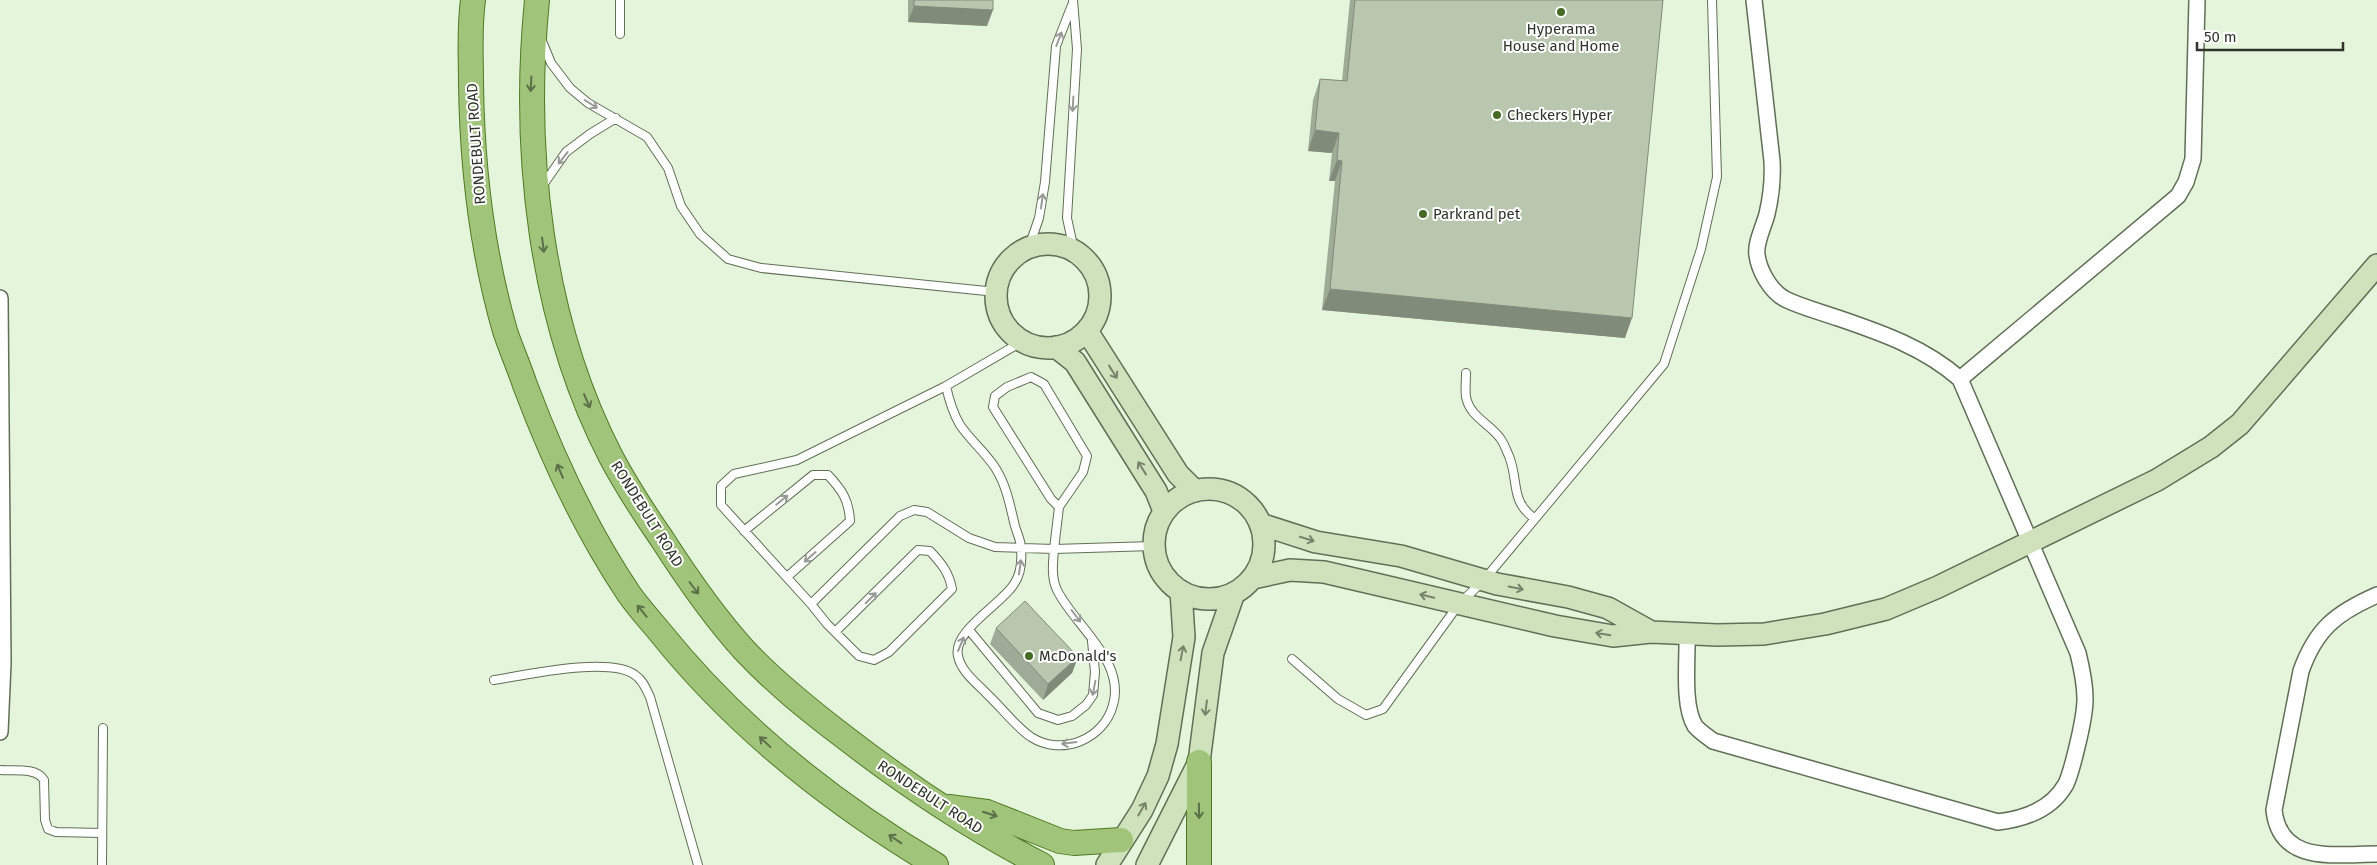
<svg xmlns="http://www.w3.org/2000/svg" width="2377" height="865" font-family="'Fira Sans',sans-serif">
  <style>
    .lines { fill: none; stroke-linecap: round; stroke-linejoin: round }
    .lane-casing { stroke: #616f58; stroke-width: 10 }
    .street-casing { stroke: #616f58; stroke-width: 18 }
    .secondary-casing { stroke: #616f58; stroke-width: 24 }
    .primary-casing { stroke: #4f7923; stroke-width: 26 }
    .lane { stroke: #fff; stroke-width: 8 }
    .street { stroke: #fff; stroke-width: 15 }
    .secondary { stroke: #cfe2bc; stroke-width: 21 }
    .primary { stroke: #a0c479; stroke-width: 24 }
    .wall { fill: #9eab96 }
    .shaded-wall { fill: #818b7a }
    .building { fill: #b8c7ae; stroke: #818b7a }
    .oneway { stroke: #979a95 }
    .oneway2 { stroke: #5c6e4a }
    .oneway3 { stroke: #77836c }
    .poi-dot { fill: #456a24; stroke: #fff; stroke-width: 2 }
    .labels { text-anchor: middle; stroke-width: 4; stroke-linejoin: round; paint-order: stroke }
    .poi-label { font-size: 15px; fill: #2f352b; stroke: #fff; text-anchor: start }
    .street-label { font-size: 15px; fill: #2f352b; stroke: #fff }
  </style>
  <rect width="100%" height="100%" fill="#e5f5db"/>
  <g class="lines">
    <g class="lane-casing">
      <path id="lane" d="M 620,0 L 620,34
        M 1073,0 L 1077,49 L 1067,218 L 1074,250
        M 542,41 L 551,63 L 570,88 L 588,103 L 647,137 L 668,168 L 681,206 L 700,234 L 728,259 L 761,268 L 996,292
        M 543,185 L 566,152 L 590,134 L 616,118
        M 1029,247 L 1039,218 L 1045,182 L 1056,46 L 1072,5
        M 1466,373 C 1466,381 1465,389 1466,397 C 1470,417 1489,423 1500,438 C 1504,443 1506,450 1509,456 C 1519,481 1510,501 1534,518
        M 1059,507 L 1051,499 L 993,407 L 995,396 L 1007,387 L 1031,377 L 1044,384 L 1087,456 L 1083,472 L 1059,507 L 1054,549 L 1153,546
        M 744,531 L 813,475 L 828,475 C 842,490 849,500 850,521 L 787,577
        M 811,604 L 721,505 L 721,486 L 734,474 L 797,460 L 946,386 L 1023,341
        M 969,630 L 1038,713 L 1058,720 L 1072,716 L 1086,705 L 1093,695 L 1095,672 L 1092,641
        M 835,632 L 918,550 L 930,551 C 941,563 949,572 952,589 L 889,652 L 874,660 L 859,656 L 827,624 L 811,604 L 900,516 L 914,510 L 927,512 L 969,538 L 995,547 L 1054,549 C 1053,563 1051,577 1057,590 C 1074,625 1126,661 1113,705 C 1104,739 1062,757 1031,737 C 1015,726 1002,708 988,695 C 978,684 961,672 958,656 C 952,631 1003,603 1014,584 C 1021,574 1022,560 1021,548 C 1021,541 1017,533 1015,526 C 1010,506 1007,487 996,469 C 986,453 971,441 960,425 C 953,413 949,400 946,386
        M 1292,659 L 1338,699 L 1366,715 L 1383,709 L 1459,604 L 1484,580 L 1664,364 L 1701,249 L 1717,177 L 1712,0
        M 494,680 C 525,675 610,656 635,675 C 643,680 646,689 650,697 L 698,865
        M 0,770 C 14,771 36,767 44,780 L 45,820 L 48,829 L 56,832 L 102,833
        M 102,865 L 103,728"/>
    </g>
    <g class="street-casing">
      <path id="street" d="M 0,298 L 3,663 L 0,732
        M 1960,379 L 2178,196 L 2186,182 L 2193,159 L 2197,0
        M 2377,595 C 2336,613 2316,629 2301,671 L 2274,810 C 2280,865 2335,854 2377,854
        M 1687,632 C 1688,658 1682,705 1695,726 C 1700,732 1707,736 1713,741 L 1998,822 C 2024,819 2052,809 2066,784 C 2071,773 2074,759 2077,747 C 2087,706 2088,694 2078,653 L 1960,379 C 1925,348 1882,333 1838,318 C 1821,312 1801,307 1785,299 C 1770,291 1759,270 1757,255 C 1755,243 1764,226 1767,214 C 1771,197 1773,179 1772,161 L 1754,0"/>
    </g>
    <g class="secondary-casing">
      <path id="secondary" d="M996 296a52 52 0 1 1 104 0a52 52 0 1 1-104 0Z
        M 1087,331 L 1178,474 L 1195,491
        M 1056,347 L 1075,362 L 1156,491 L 1164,511
        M1154 544a55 55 0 1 1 110 0a55 55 0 1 1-110 0Z
        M 1260,524 L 1316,542 L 1401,556 L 1497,584 L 1568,597 L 1608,608 L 1651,632
        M 1253,578 L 1290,570 L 1324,572 L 1555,626 L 1613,636 L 1651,632 L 1717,635 L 1764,634 L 1825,624 L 1886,609 L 1938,587 L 2157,480 L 2211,447 L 2240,424 L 2377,265
        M 1107,865 L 1142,810 L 1158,776 L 1167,744 L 1184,637 L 1181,591
        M 1147,865 L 1199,762 L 1213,653 L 1234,593"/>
    </g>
    <g class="primary-casing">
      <path id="primary" d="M 473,0 C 469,28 471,56 471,83 C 472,166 482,251 505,331 C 511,349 519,367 525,385 C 552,457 586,530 629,594 C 638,607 649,619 659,631 C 735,726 832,803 936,865
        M 537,0 C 522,151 540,320 611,457 C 626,485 644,513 662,539 C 687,578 714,617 745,651 C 775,683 809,710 843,736 C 905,784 972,829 1042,865
        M 1199,762 L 1199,865
        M 949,807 L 987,812 L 1060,841 L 1074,843 L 1121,840"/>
    </g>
    <use href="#lane" class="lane"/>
    <use href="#street" class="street"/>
    <use href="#secondary" class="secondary"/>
    <use href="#primary" class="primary"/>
  </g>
  <path class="wall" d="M 908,0 L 993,0 L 987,26 L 908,22 Z
    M 1350,0 L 1663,0 L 1625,338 L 1322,310 L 1335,181 L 1329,181 L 1332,153 L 1308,151 L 1313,100 L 1320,79 L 1342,81 Z
    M 996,628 L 1078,657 L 1072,673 L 1043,700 L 990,644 Z"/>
  <path class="shaded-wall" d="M 914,6 L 993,10 L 987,26 L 908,22 Z
    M 1315,130 L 1339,133 L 1332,153 L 1308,151 Z
    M 1337,160 L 1342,161 L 1335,181 L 1329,181 Z
    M 1330,289 L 1632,318 L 1625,338 L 1322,310 Z
    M 1078,657 L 1072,673 L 1043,700 L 1048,684 Z"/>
  <path class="building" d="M 914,0 L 993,0 L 993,10 L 914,6 Z
    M 1355,0 L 1663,0 L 1632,318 L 1330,289 L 1342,161 L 1337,160 L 1339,133 L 1315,130 L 1320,79 L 1347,81 Z
    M 1025,601 L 1078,657 L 1048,684 L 996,628 Z"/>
  <defs><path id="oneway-shaft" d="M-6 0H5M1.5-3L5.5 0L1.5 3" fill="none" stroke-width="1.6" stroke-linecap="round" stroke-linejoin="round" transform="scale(1.25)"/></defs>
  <g class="oneway">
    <use href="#oneway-shaft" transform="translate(1059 39) rotate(-69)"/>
    <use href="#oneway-shaft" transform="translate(591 104) rotate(32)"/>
    <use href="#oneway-shaft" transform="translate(1073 104) rotate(93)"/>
    <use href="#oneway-shaft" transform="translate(563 158) rotate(128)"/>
    <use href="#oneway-shaft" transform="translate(1042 201) rotate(-82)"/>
    <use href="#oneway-shaft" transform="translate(782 500) rotate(-39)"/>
    <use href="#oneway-shaft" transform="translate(810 557) rotate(139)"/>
    <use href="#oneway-shaft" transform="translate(1020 567) rotate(-82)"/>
    <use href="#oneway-shaft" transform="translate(871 598) rotate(-45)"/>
    <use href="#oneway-shaft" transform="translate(1076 616) rotate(53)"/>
    <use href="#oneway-shaft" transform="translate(961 644) rotate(-67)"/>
    <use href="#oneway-shaft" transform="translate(1094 688) rotate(101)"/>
    <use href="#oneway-shaft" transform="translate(1069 743) rotate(173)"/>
  </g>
  <g class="oneway2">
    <use href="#oneway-shaft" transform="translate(531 84) rotate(93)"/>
    <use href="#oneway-shaft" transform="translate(543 245) rotate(83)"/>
    <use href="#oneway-shaft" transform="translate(587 401) rotate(67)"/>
    <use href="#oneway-shaft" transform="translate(560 471) rotate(-113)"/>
    <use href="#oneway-shaft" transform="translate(694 588) rotate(53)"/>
    <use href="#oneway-shaft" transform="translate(642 611) rotate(-129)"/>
    <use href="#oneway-shaft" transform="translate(765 742) rotate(-137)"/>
    <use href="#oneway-shaft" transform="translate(1199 811) rotate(89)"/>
    <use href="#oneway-shaft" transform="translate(990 814) rotate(18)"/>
    <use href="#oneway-shaft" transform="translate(895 839) rotate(-146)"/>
  </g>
  <g class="oneway3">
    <use href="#oneway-shaft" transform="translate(1113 372) rotate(58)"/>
    <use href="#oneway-shaft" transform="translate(1142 468) rotate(-122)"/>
    <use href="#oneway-shaft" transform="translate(1307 539) rotate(17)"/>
    <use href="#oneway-shaft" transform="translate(1516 588) rotate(12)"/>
    <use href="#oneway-shaft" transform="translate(1427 596) rotate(-167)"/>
    <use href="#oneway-shaft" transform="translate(1603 634) rotate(-170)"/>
    <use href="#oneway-shaft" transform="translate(1182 653) rotate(-79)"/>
    <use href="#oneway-shaft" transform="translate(1206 708) rotate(97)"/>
    <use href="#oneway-shaft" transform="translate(1142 809) rotate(-60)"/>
  </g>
  <g class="poi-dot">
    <circle cx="1561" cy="12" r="5"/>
    <circle cx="1497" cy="115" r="5"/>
    <circle cx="1423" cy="214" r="5"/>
    <circle cx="1029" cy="656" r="5"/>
  </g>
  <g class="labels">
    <g class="poi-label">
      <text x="1561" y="34" text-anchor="middle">Hyperama<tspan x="1561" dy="17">House and Home</tspan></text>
      <text x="1507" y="120">Checkers Hyper</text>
      <text x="1433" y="219">Parkrand pet</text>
      <text x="1039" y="661">McDonald's</text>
    </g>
    <g class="street-label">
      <text transform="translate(476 144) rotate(-94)" y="5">RONDEBULT ROAD</text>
      <text transform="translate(647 514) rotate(58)" y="5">RONDEBULT ROAD</text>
      <text transform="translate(930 797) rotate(33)" y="5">RONDEBULT ROAD</text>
    </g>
  </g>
  <path d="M2197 42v8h146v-8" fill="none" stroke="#2f352b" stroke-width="2.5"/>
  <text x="2204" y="42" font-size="15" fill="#2f352b" stroke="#ffffff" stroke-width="4" paint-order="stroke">50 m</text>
</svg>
